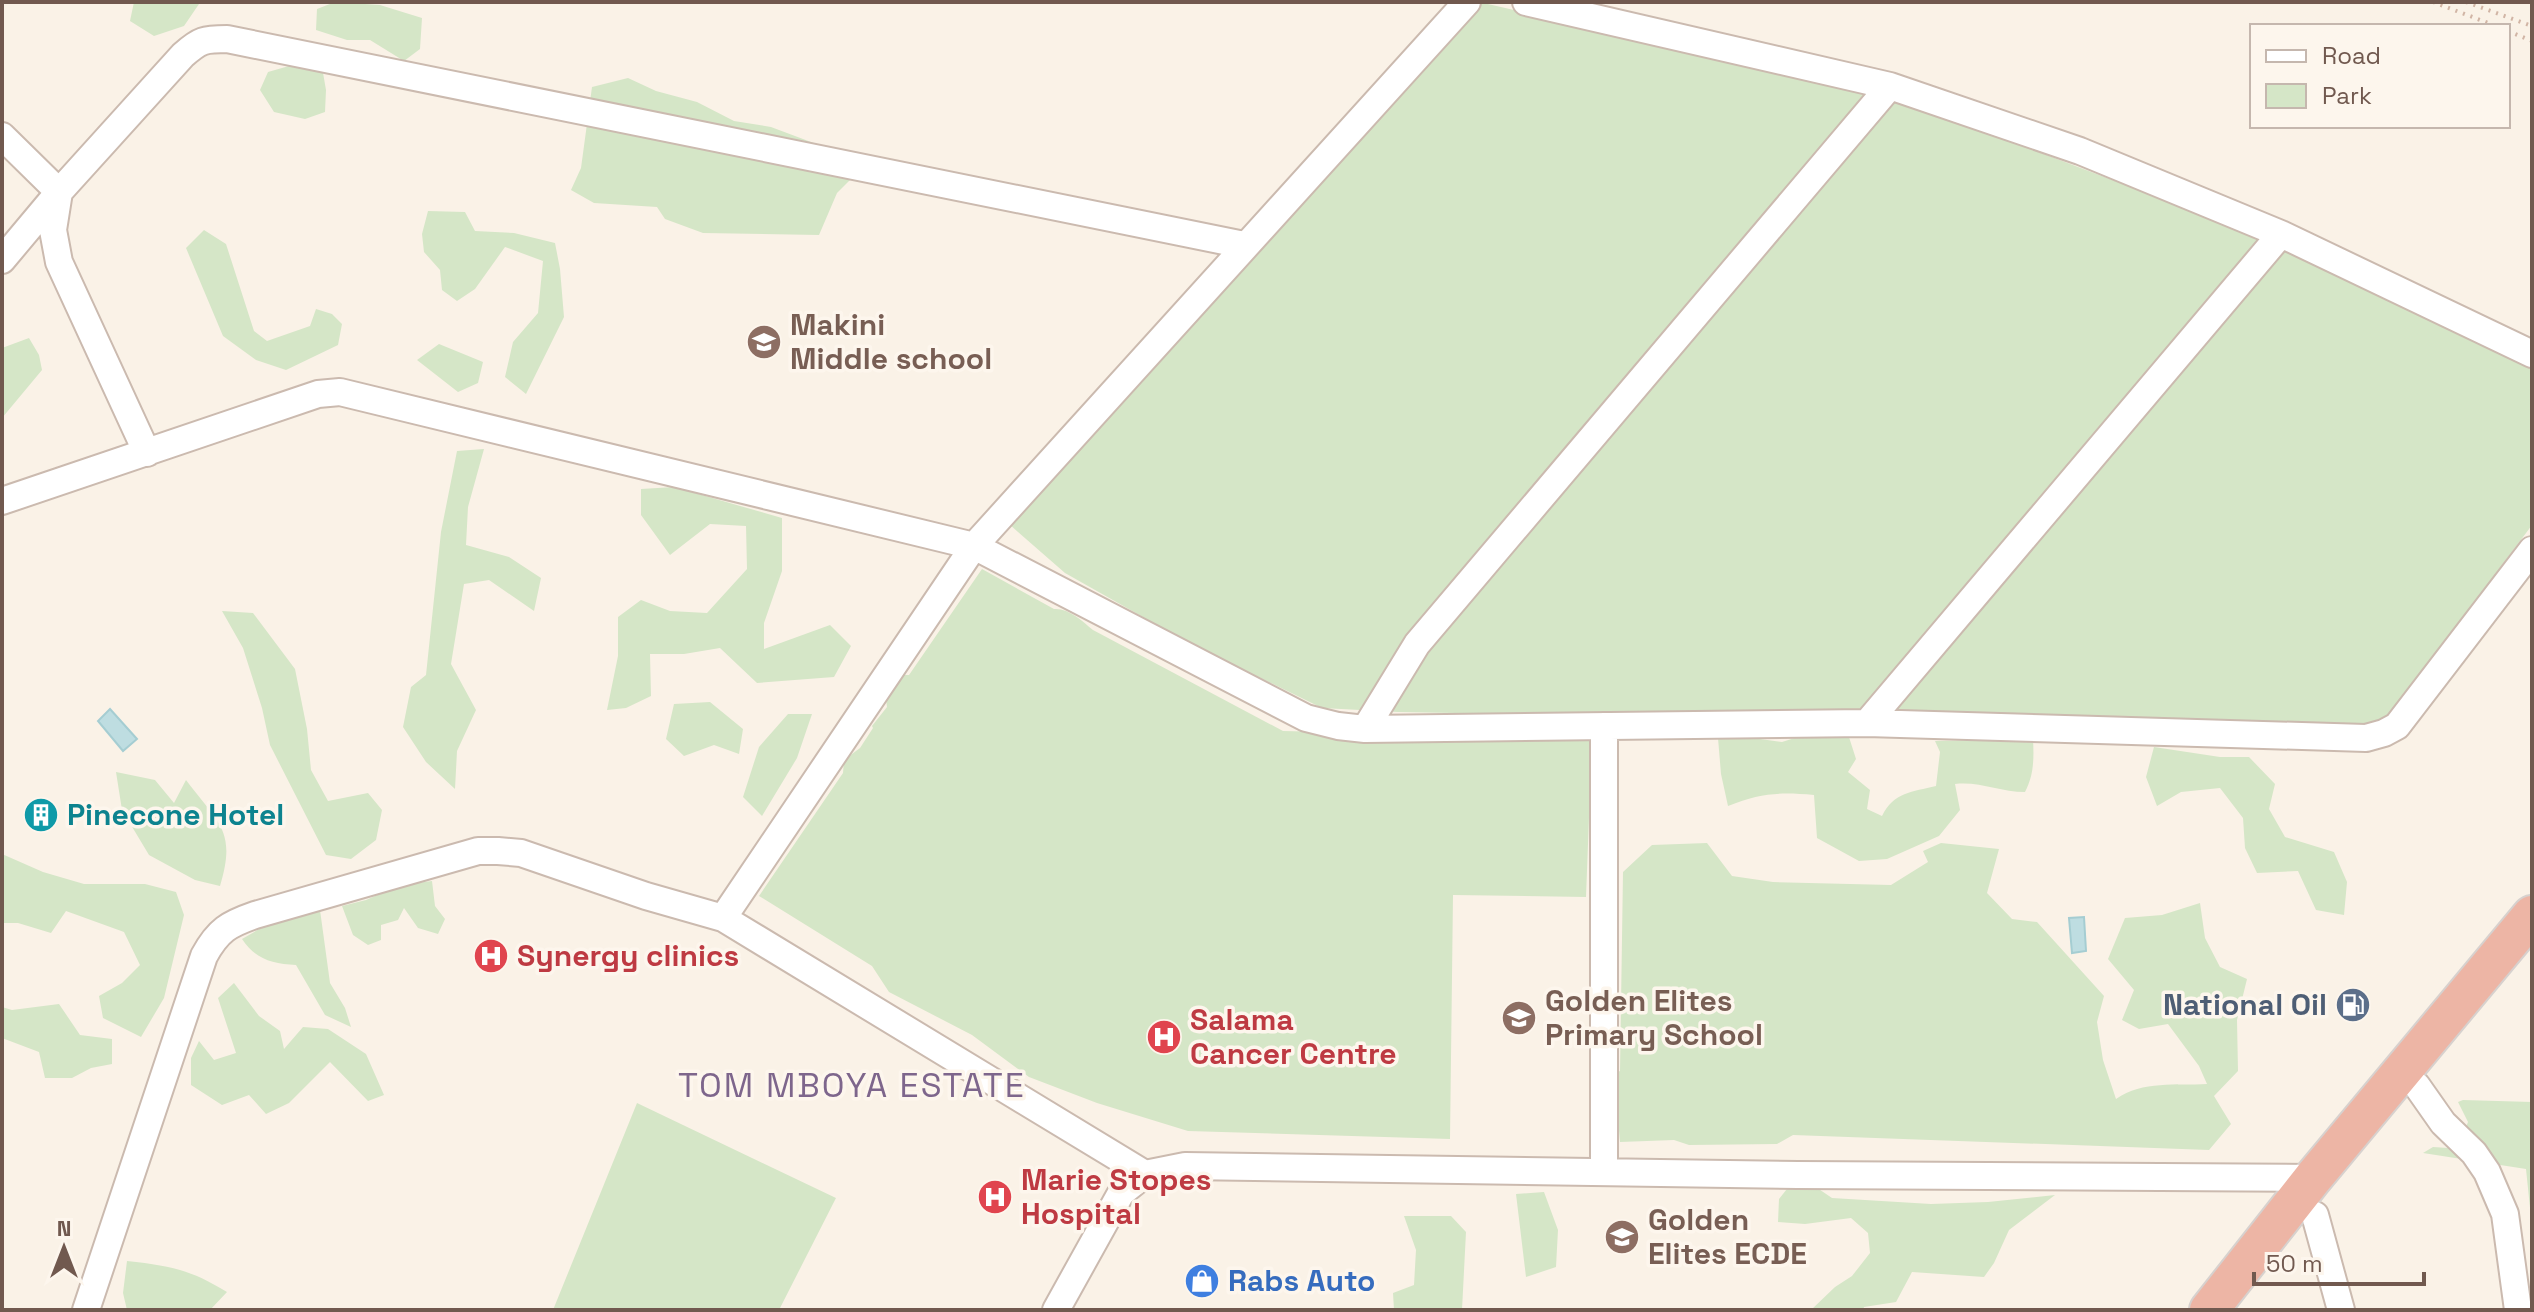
<svg xmlns="http://www.w3.org/2000/svg" width="2534" height="1312" font-family="'Space Grotesk',sans-serif">
  <style>
    .green { fill: #d5e6c7 }
    .water { fill: #bedde1; stroke: #a5cdd2; stroke-width: 2 }
    .lines { fill: none; stroke-linecap: round; stroke-linejoin: round }
    .minor-casing { stroke: #cbbaaf; stroke-width: 30 }
    .highway-casing { stroke: #d7d1ce; stroke-width: 42 }
    .path { stroke: #d1b5a5; stroke-width: 4; stroke-dasharray: 2 6; stroke-linecap: butt }
    .minor { stroke: #fff; stroke-width: 26 }
    .highway { stroke: #edb5a5; stroke-width: 38 }
    .labels { text-anchor: middle; stroke-width: 7; stroke-linejoin: round; paint-order: stroke }
    .education-label { font-size: 30px; font-weight: bold; fill: #785e54; stroke: #fdf6ed; text-anchor: start }
    .culture-label { font-size: 30px; font-weight: bold; fill: #0d838f; stroke: #fdf6ed; text-anchor: start }
    .health-label { font-size: 30px; font-weight: bold; fill: #be3a42; stroke: #fdf6ed; text-anchor: start }
    .service-label { font-size: 30px; font-weight: bold; fill: #4e5e75; stroke: #fdf6ed; text-anchor: end }
    .shop-label { font-size: 30px; font-weight: bold; fill: #366cbe; stroke: #fdf6ed; text-anchor: start }
    .quarter-label { font-size: 34px; letter-spacing: 2px; fill: #7e668c; stroke: #fdf6ed }
  </style>
  <rect width="100%" height="100%" fill="#faf2e7"/>
  <path class="green" d="M 134,2 L 199,2 L 199,4 L 184,26 L 154,36 L 130,21 Z
    M 335,2 L 380,5 L 422,18 L 420,49 L 404,61 L 370,40 L 347,40 L 316,30 L 317,9 Z
    M 1479,2 L 1897,98 L 2291,248 L 2532,367 L 2532,525 L 2386,720 L 2357,729 L 1398,712 L 1322,708 L 1189,643 L 1065,573 L 1009,524 Z
    M 289,66 L 322,67 L 326,90 L 325,112 L 305,119 L 274,112 L 260,90 L 268,72 Z
    M 628,78 L 656,91 L 697,102 L 734,121 L 771,127 L 867,163 L 837,193 L 819,235 L 703,233 L 665,219 L 657,207 L 594,203 L 571,190 L 581,168 L 592,87 Z
    M 428,211 L 465,212 L 475,231 L 514,233 L 555,243 L 560,269 L 564,317 L 526,394 L 505,377 L 513,342 L 538,313 L 543,261 L 505,247 L 475,289 L 457,301 L 442,290 L 440,270 L 424,252 L 422,234 Z
    M 204,230 L 226,244 L 254,331 L 267,341 L 310,326 L 316,309 L 332,314 L 342,324 L 338,345 L 286,370 L 256,360 L 223,336 L 186,248 Z
    M 29,338 L 39,355 L 42,370 L 2,418 L 2,348 Z
    M 439,344 L 483,362 L 478,383 L 458,392 L 417,360 Z
    M 484,449 L 468,507 L 466,545 L 509,557 L 541,578 L 534,611 L 489,580 L 464,584 L 451,664 L 476,710 L 457,751 L 455,789 L 426,762 L 403,727 L 411,687 L 426,675 L 441,532 L 457,451 Z
    M 674,487 L 782,518 L 782,571 L 764,623 L 764,649 L 830,625 L 851,646 L 834,677 L 757,683 L 720,648 L 684,654 L 650,654 L 651,696 L 626,708 L 607,710 L 618,656 L 618,617 L 641,600 L 670,611 L 707,613 L 747,569 L 746,526 L 710,524 L 670,555 L 641,515 L 641,489 Z
    M 982,569 L 1054,609 C 1069,608 1082,621 1093,630 L 1283,731 L 1592,738 L 1586,897 L 1453,895 L 1450,1139 L 1188,1131 L 1097,1103 L 1029,1077 L 972,1035 L 889,992 L 872,966 L 759,896 L 843,773 L 844,760 L 860,748 L 873,728 L 872,726 L 887,707 L 885,691 L 901,675 L 909,675 Z
    M 222,611 L 253,613 L 295,669 L 307,729 L 311,770 L 328,801 L 368,793 L 382,810 L 376,840 L 351,859 L 326,855 L 270,745 L 262,708 L 243,648 Z
    M 710,702 L 743,729 L 739,754 L 714,745 L 684,756 L 666,739 L 674,704 Z
    M 788,714 L 812,714 L 797,758 L 762,816 L 743,797 L 759,747 Z
    M 1848,734 L 1856,759 L 1848,772 L 1870,790 L 1867,809 L 1882,816 C 1894,792 1912,792 1936,786 L 1940,752 L 1935,741 L 2033,739 C 2034,758 2034,775 2025,792 C 2000,792 1979,781 1955,784 L 1960,810 L 1939,836 L 1887,859 L 1859,861 L 1817,838 L 1814,795 C 1779,792 1761,793 1728,806 L 1721,774 L 1718,738 L 1738,736 L 1782,742 L 1801,736 Z
    M 2154,747 L 2220,757 L 2249,757 L 2275,784 L 2269,809 L 2285,837 L 2334,852 L 2347,882 L 2344,915 L 2316,910 L 2298,871 L 2257,873 L 2245,848 L 2243,818 L 2220,788 L 2181,792 L 2157,806 L 2146,777 Z
    M 116,772 L 155,780 L 174,803 L 186,780 C 218,823 237,830 220,886 L 195,880 L 149,855 L 122,810 Z
    M 1707,843 L 1732,876 L 1773,882 L 1891,885 L 1928,862 L 1923,851 L 1941,843 L 1999,849 L 1987,893 L 2012,919 L 2037,922 L 2104,996 L 2097,1022 L 2103,1060 L 2116,1099 C 2143,1080 2176,1086 2207,1084 L 2199,1066 L 2168,1024 L 2139,1029 L 2122,1020 L 2134,990 L 2108,959 L 2125,918 L 2162,915 L 2200,903 L 2205,938 L 2220,967 L 2247,979 L 2237,1020 L 2238,1071 L 2214,1096 L 2231,1124 L 2209,1150 L 1793,1135 L 1777,1144 L 1689,1145 L 1674,1140 L 1620,1142 L 1614,1074 L 1620,1071 L 1623,872 L 1652,845 Z
    M 2,854 L 43,872 L 84,884 L 145,884 L 176,892 L 184,915 L 164,998 L 141,1037 L 103,1018 L 99,996 L 122,983 L 140,965 L 124,932 L 66,911 L 51,933 L 18,923 L 2,923 Z
    M 432,881 L 435,906 L 445,919 L 438,934 L 418,928 L 404,908 L 398,920 L 381,925 L 381,940 L 368,945 L 353,935 L 342,906 L 366,900 L 400,885 Z
    M 320,910 L 330,983 L 345,1008 L 351,1027 L 325,1015 L 296,965 C 272,964 255,959 242,939 L 275,920 Z
    M 234,983 L 259,1016 L 280,1031 L 284,1049 L 303,1027 L 328,1029 L 366,1054 L 384,1095 L 368,1101 L 330,1062 L 289,1103 L 266,1114 L 249,1095 L 222,1105 L 191,1085 L 191,1058 L 199,1041 L 214,1060 L 236,1053 L 218,998 Z
    M 59,1004 L 80,1035 L 112,1039 L 112,1064 L 91,1068 L 72,1078 L 45,1078 L 39,1052 L 2,1038 L 2,1007 L 12,1010 Z
    M 2463,1100 L 2532,1102 L 2532,1227 L 2526,1169 L 2423,1153 L 2433,1147 L 2448,1148 L 2455,1154 L 2468,1122 L 2458,1102 Z
    M 637,1103 L 836,1198 L 779,1310 L 553,1310 Z
    M 1798,1175 L 1832,1198 L 1931,1204 L 1988,1202 L 2055,1195 L 2009,1230 L 1994,1263 L 1984,1277 L 1912,1272 L 1896,1302 L 1864,1307 L 1863,1310 L 1811,1310 L 1835,1287 L 1852,1276 L 1870,1253 L 1868,1233 L 1851,1218 L 1805,1224 L 1778,1222 L 1779,1199 Z
    M 1544,1192 L 1558,1230 L 1556,1267 L 1526,1277 L 1516,1194 Z
    M 1404,1216 L 1451,1216 L 1466,1232 L 1462,1310 L 1394,1310 L 1393,1293 L 1414,1285 L 1416,1250 Z
    M 127,1261 C 171,1266 189,1269 227,1292 L 210,1310 L 127,1310 L 123,1293 Z"/>
  <path class="water" d="M 110,709 L 137,739 L 123,751 L 98,721 Z
    M 2084,917 L 2086,951 L 2072,953 L 2069,918 Z"/>
  <g class="lines">
    <g class="minor-casing">
      <path id="minor" d="M 1526,2 L 1890,86 L 2080,151 L 2281,234 L 2532,354
        M 2,136 L 59,192
        M 59,192 L 53,230 L 59,262 L 147,453
        M 2,260 L 59,192 L 183,55 C 200,40 204,39 227,39 L 1244,245
        M 2,501 L 318,394 L 340,392 L 974,546 L 1306,718 L 1338,726 L 1365,729 L 1867,723 L 2366,738 L 2384,733 L 2397,726 L 2532,550
        M 1867,723 L 2281,234
        M 1604,726 L 1604,1172
        M 1365,729 L 1417,644 L 1890,86
        M 723,918 L 974,546 L 1467,2
        M 2417,1086 L 2443,1123 L 2474,1153 L 2487,1172 L 2505,1214 L 2518,1310
        M 2315,1215 L 2341,1310
        M 86,1310 L 204,956 C 218,930 229,924 255,915 L 478,851 L 498,851 L 521,853 L 646,896 L 723,918 L 1145,1174
        M 1056,1310 L 1121,1193 L 1145,1174 L 1185,1166 L 1798,1175 L 2313,1178"/>
    </g>
    <g class="highway-casing">
      <path id="highway" d="M 2209,1310 L 2313,1178 L 2532,915"/>
    </g>
    <path class="path" d="M 2433,2 L 2496,26
      M 2466,2 L 2532,26
      M 2508,31 L 2532,41"/>
    <use href="#minor" class="minor"/>
    <use href="#highway" class="highway"/>
  </g>
  <defs>
    <g id="school-disc" transform="scale(1.8)"><circle r="9.5" fill="#8d6e63" stroke="#fdf6ed"/><path d="M0-5L7-2L0 1L-7-2ZM-4 1L0 2.5L4 1V4Q0 6-4 4Z" fill="#fff"/></g>
    <g id="building-disc" transform="scale(1.8)"><circle r="9.5" fill="#0f9aa8" stroke="#fdf6ed"/><path d="M-4-6H4V6H1V3H-1V6H-4ZM-2.5-4.3h1.7v1.8h-1.7ZM.8-4.3h1.7v1.8H.8ZM-2.5-1h1.7V.8h-1.7ZM.8-1h1.7V.8H.8Z" fill="#fff"/></g>
    <g id="hospital-disc" transform="scale(1.8)"><circle r="9.5" fill="#e0444e" stroke="#fdf6ed"/><path d="M-5-5h3v3.5h4V-5h3V5h-3V1.5h-4V5h-3Z" fill="#fff"/></g>
    <g id="fuel-disc" transform="scale(1.8)"><circle r="9.5" fill="#5c6f8a" stroke="#fdf6ed"/><path d="M-5.5-6h7V0h2V4h1.3V-2.5L3-4.5l.8-.8L6-3V5H2.5V1h-1V6h-7ZM-4.2-4.7v3.2H.2V-4.7Z" fill="#fff"/></g>
    <g id="shop-disc" transform="scale(1.8)"><circle r="9.5" fill="#3f7fe0" stroke="#fdf6ed"/><path d="M-5-2.5h2.3a2.7 3.5 0 0 1 5.4 0H5L5.5 6h-11ZM-1.5-2.5h3a1.5 2.3 0 0 0-3 0Z" fill="#fff"/></g>
  </defs>
  <g fill-rule="evenodd">
    <use href="#school-disc" x="764" y="342"/>
    <use href="#building-disc" x="41" y="815"/>
    <use href="#hospital-disc" x="491" y="956"/>
    <use href="#fuel-disc" x="2353" y="1005"/>
    <use href="#school-disc" x="1519" y="1018"/>
    <use href="#hospital-disc" x="1164" y="1037"/>
    <use href="#hospital-disc" x="995" y="1197"/>
    <use href="#school-disc" x="1622" y="1237"/>
    <use href="#shop-disc" x="1202" y="1281"/>
  </g>
  <g class="labels">
    <g class="education-label">
      <text x="790" y="335">Makini<tspan x="790" dy="34">Middle school</tspan></text>
      <text x="1545" y="1011">Golden Elites<tspan x="1545" dy="34">Primary School</tspan></text>
      <text x="1648" y="1230">Golden<tspan x="1648" dy="34">Elites ECDE</tspan></text>
    </g>
    <g class="culture-label">
      <text x="67" y="825">Pinecone Hotel</text>
    </g>
    <g class="health-label">
      <text x="517" y="966">Synergy clinics</text>
      <text x="1190" y="1030">Salama<tspan x="1190" dy="34">Cancer Centre</tspan></text>
      <text x="1021" y="1190">Marie Stopes<tspan x="1021" dy="34">Hospital</tspan></text>
    </g>
    <g class="service-label">
      <text x="2327" y="1015">National Oil</text>
    </g>
    <g class="shop-label">
      <text x="1228" y="1291">Rabs Auto</text>
    </g>
    <g class="quarter-label">
      <text x="852" y="1097">TOM MBOYA ESTATE</text>
    </g>
  </g>
  <rect width="2534" height="1312" fill="none" stroke="#71594f" stroke-width="8"/>
  <rect x="2250" y="24" width="260" height="104" fill="#fdf6ed" stroke="#c5b7ae" stroke-width="2"/>
  <rect x="2266" y="50" width="40" height="12" fill="#ffffff" stroke="#c5b7ae" stroke-width="2"/>
  <text x="2322" y="64" font-size="24" fill="#71594f">Road</text>
  <rect x="2266" y="84" width="40" height="24" fill="#d5e6c7" stroke="#c5b7ae" stroke-width="2"/>
  <text x="2322" y="104" font-size="24" fill="#71594f">Park</text>
  <g transform="translate(64 1248)" stroke="#fdf6ed" stroke-width="6" paint-order="stroke">
  <path d="M0-6L14 30L0 20L-14 30Z" fill="#71594f"/>
  <text y="-12" font-size="22" font-weight="bold" text-anchor="middle" fill="#71594f">N</text>
  </g>
  <path d="M2254 1272v12h170v-12" fill="none" stroke="#71594f" stroke-width="4"/>
  <text x="2266" y="1272" font-size="24" fill="#71594f" stroke="#fdf6ed" stroke-width="6" paint-order="stroke">50 m</text>
</svg>
